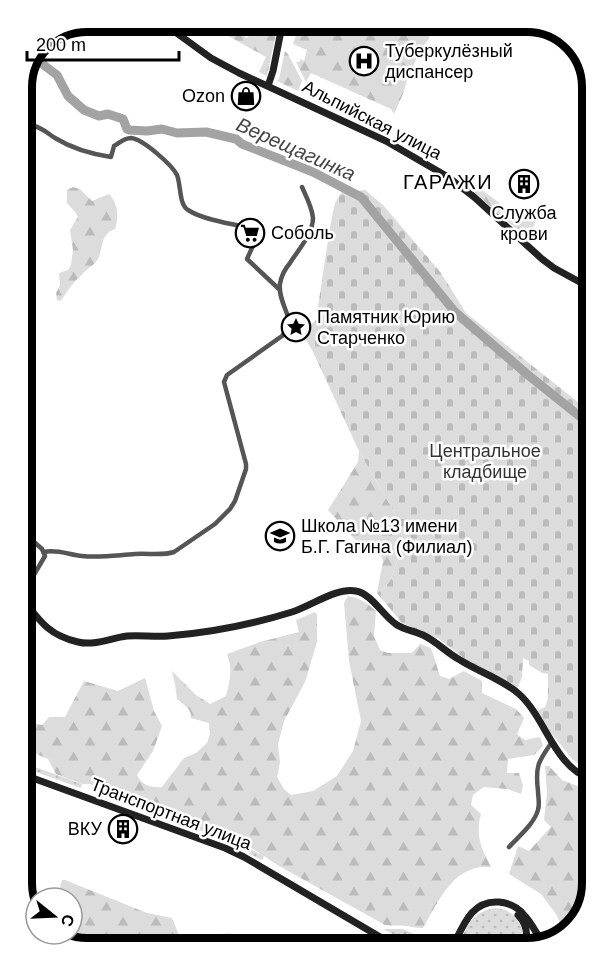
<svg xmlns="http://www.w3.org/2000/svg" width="613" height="970" font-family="Arial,sans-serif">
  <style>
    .grass { fill: url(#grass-dots) }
    .forest { fill: url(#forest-firs) }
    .cemetery { fill: url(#cemetery-stones) }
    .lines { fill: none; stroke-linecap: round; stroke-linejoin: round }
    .river { stroke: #a3a3a3; stroke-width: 9 }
    .street { stroke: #555; stroke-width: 4.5 }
    .secondary { stroke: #222; stroke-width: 7 }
    .labels { text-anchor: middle; stroke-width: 5; stroke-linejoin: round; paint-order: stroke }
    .poi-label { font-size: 18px; fill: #000; stroke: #fff; text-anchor: start }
    .street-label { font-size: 18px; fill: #000; stroke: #fff }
    .park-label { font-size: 18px; fill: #333; stroke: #fff }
    .water-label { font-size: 20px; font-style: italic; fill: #444; stroke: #fff }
    .neighbourhood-label { font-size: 20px; letter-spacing: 1.5px; fill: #000; stroke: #fff }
    .rim { fill: none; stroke: #000; stroke-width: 8 }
  </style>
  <defs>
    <pattern id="grass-dots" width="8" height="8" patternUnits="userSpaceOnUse" patternTransform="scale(1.5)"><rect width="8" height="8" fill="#dcdcdc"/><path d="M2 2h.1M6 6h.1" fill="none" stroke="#bbb" stroke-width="1.8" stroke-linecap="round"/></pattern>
    <pattern id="forest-firs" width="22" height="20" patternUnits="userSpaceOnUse" patternTransform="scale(1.5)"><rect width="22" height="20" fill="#dcdcdc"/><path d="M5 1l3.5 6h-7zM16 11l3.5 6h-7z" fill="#bbb"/></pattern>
    <pattern id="cemetery-stones" width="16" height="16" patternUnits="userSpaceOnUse" patternTransform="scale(1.5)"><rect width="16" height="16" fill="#dcdcdc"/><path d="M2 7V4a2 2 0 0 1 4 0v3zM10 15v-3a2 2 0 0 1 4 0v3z" fill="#bbb"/></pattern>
  </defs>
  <rect width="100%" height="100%" fill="#fff"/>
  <path class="grass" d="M 27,762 L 35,767 L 82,784 L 81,788 L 36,772 L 27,765 Z
    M 170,808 L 177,817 L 220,833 L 264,856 L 263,859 L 261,860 L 221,838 L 155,814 L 153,809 L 164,810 L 166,813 L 168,810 L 167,809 Z
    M 495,908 C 514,909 525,924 523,943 L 459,943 C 469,923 471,913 495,908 Z
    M 383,929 L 403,929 L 436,944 L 412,944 Z"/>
  <path class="forest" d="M 205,21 L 228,21 L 247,38 L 260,24 L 275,29 L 275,38 L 267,76 L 259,72 L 266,57 L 214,28 Z
    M 302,21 L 388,21 L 430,37 L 421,50 L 408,76 L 403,94 L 394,114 L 391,109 L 311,73 L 306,82 L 296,62 L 299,62 L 301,59 L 304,61 L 307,50 L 293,44 L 299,25 Z
    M 285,51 L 288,54 L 302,81 L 298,91 L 277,81 L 279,79 Z
    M 474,184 L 505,207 L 536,220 L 528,239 L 475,193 Z
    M 73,187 L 80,189 L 92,201 L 109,194 C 118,203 119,217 115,229 C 101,234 103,246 99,257 C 97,262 93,265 89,268 C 82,274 74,282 69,289 C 65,294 64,297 60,301 L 57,300 L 56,293 L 60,285 L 59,273 L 68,270 L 71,265 L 73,250 L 70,230 L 78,217 L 75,212 L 67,203 L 67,190 Z
    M 359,451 L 400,522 L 403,544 L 390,581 L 384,588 L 377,593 L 383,561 L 380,553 L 369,547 L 362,547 L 328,510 L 358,462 Z
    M 348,596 C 360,598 367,603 376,611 L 374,636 L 380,650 L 388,653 L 412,653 L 420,644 L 431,648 L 440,676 L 449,679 L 464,671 L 482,681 L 482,693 L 516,709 L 524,718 L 517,734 L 525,740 L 540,737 L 543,746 L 534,755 L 508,759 L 507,773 L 519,773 L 523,786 L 521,794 L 507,789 L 484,787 L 473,795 L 471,805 L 481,814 C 475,835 481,848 491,867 C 486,867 481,866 476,868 C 449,874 436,906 423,928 C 417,928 413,927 407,926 C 400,925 392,926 385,925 L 279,866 L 250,847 L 229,836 L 177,817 L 170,808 L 161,811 L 113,792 L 90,784 L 82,784 L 56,774 L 48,759 L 27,750 L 26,684 L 32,723 L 42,725 L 49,717 L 65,717 L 84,681 L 118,691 L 145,678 L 154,711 L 162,726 L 153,751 L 137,775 C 141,785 151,788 162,787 L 184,758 L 196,753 L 207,743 L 210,734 L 209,723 L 191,718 C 192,709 184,705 177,699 L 175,684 L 172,671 L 196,695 L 210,704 L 226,696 C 230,680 233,670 227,654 L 260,642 L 299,632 L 296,620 L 315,612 L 317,615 L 317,642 L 305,682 L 284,721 L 278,744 L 280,762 L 277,777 L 284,789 L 291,795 L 313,791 L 337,776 L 353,751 L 361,721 L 349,661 L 344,603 Z
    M 545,766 L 549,766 L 562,780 L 591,791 L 592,887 L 581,920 L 565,934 L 556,914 L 541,894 L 509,874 L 518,846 L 529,851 L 551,827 L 544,820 L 547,793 Z
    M 62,880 L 65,880 L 147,913 L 172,918 L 181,940 L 229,933 L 254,942 L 257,946 L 83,949 L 50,938 L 47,934 L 72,934 L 72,898 L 57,898 Z"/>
  <path class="cemetery" d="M 365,190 L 383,205 L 441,273 L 466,313 L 588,410 L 591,772 L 573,760 L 543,723 L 537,711 L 545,707 L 548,698 L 548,674 L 542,673 L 529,665 L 529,661 L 523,658 L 522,677 L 517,689 L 469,662 L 439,639 L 402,623 L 377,593 L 384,588 L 390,581 L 403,544 L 400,522 L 359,451 L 313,352 L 302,333 L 316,320 L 330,227 L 335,203 L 342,192 Z"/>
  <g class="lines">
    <path class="river" d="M 33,57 L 57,75 L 68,96 L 84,110 L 99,116 L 108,114 L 123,119 L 127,129 L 129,130 L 147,131 L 162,129 L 177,133 L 206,132 L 236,139 L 242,144 L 313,172 L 361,197 L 455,312 L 528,375 L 588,423"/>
    <path class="street" d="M 21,109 L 32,119 L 34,126 C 43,128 48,134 55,138 C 73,149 91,154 111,157 L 114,146 C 119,143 124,138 131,138 C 143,139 172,165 177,175 C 181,185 179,205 188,210 C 205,221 239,225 260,230 L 247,259 L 280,290
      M 22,145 L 33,132 L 34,126
      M 25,534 L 42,549 L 45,556 L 25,590
      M 44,552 C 57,549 70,555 82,556 C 100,558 118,555 135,554 C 148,553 162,556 174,552 L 215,524 L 230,509 L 235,501 L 246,469 L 246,464 L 224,382 L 227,375 L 282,336 C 286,331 291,326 289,320 C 286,309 278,295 280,284 C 281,276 285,269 290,263 C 298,250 313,234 313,218 C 312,207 306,196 302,187
      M 509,847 C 519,836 534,824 538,810 C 540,803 538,797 538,791 C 535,766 538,762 552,742"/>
    <path class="secondary" d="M 160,21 L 211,58 L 239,73 L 386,141 L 448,177 L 474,197 L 542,259 L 554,268 L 587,286
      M 268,86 L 273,71 L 283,21
      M 25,602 C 41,623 51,636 78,642 C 94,646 111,638 127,636 C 140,635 154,637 168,636 C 208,633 253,624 292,612 C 311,606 337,587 356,591 C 372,594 383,616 397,625 C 405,630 414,631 423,635 C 436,641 447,653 460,660 C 479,672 502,679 519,694 C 546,718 554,767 591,779
      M 27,776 L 225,848 L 244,857 L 392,944
      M 518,915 C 525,922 528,932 526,943
      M 454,944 C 464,923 473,900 499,902 C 509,903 518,907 524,915 C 532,923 536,934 543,942"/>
  </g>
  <defs>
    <g id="hospital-ring" transform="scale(1.5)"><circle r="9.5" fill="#fff" stroke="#000" stroke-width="1.5"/><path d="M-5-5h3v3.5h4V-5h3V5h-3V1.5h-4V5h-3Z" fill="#000"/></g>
    <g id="shop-ring" transform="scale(1.5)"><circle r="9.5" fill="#fff" stroke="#000" stroke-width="1.5"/><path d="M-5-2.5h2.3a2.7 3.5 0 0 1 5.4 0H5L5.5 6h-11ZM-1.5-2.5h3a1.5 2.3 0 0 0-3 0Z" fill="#000"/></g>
    <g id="building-ring" transform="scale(1.5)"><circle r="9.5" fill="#fff" stroke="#000" stroke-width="1.5"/><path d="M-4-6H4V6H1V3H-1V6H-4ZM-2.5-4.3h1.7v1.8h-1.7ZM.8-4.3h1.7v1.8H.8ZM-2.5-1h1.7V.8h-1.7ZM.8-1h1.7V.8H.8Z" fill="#000"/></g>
    <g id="supermarket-ring" transform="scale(1.5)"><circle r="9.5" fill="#fff" stroke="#000" stroke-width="1.5"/><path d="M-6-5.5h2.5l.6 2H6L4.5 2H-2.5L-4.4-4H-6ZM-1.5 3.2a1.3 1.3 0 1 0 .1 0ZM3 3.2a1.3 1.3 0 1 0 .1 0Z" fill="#000"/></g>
    <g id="sight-ring" transform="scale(1.5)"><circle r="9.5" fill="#fff" stroke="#000" stroke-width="1.5"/><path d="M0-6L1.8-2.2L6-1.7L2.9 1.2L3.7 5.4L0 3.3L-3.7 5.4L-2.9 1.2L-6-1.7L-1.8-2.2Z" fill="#000"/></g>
    <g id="school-ring" transform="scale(1.5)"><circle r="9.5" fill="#fff" stroke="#000" stroke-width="1.5"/><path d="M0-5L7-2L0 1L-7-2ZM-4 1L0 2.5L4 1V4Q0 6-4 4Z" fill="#000"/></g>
  </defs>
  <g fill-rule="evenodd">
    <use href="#hospital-ring" x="364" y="61"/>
    <use href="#shop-ring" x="246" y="96"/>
    <use href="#building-ring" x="524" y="184"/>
    <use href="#supermarket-ring" x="250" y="233"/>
    <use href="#sight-ring" x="296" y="327"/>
    <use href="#school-ring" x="280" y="536"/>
    <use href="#building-ring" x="123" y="829"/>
  </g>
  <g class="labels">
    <g class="poi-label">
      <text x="385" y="57">Туберкулёзный<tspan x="385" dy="21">диспансер</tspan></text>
      <text x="225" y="102" text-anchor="end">Ozon</text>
      <text x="524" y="219" text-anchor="middle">Служба<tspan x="524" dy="21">крови</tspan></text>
      <text x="271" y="239">Соболь</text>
      <text x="317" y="323">Памятник Юрию<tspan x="317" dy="21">Старченко</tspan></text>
      <text x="301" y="532">Школа №13 имени<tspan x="301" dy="21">Б.Г. Гагина (Филиал)</tspan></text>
      <text x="102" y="835" text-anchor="end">ВКУ</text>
    </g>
    <g class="street-label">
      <text transform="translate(372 120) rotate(27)" y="6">Альпийская улица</text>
      <text transform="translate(171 814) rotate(21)" y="6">Транспортная улица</text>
    </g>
    <g class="park-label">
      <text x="485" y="457">Центральное<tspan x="485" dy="21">кладбище</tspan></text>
    </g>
    <g class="water-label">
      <text transform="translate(296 149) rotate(24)" y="7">Верещагинка</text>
    </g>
    <g class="neighbourhood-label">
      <text x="448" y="189">ГАРАЖИ</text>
    </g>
  </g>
  <path d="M0 0H613V970H0ZM87 32H527A55 55 0 0 1 582 87V883A55 55 0 0 1 527 938H87A55 55 0 0 1 32 883V87A55 55 0 0 1 87 32Z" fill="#fff" fill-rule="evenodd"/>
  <path class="rim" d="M87 32H527A55 55 0 0 1 582 87V883A55 55 0 0 1 527 938H87A55 55 0 0 1 32 883V87A55 55 0 0 1 87 32Z"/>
  <g transform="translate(54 916) rotate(108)"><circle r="28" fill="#ffffff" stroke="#999999" stroke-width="1.5"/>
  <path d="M0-4.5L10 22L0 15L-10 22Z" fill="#000000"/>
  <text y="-9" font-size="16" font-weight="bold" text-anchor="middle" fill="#000000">С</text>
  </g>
  <path d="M27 51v9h152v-9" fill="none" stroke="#000000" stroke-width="3"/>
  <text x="36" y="51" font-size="18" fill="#000000" stroke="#ffffff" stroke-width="4.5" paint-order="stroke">200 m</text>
</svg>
